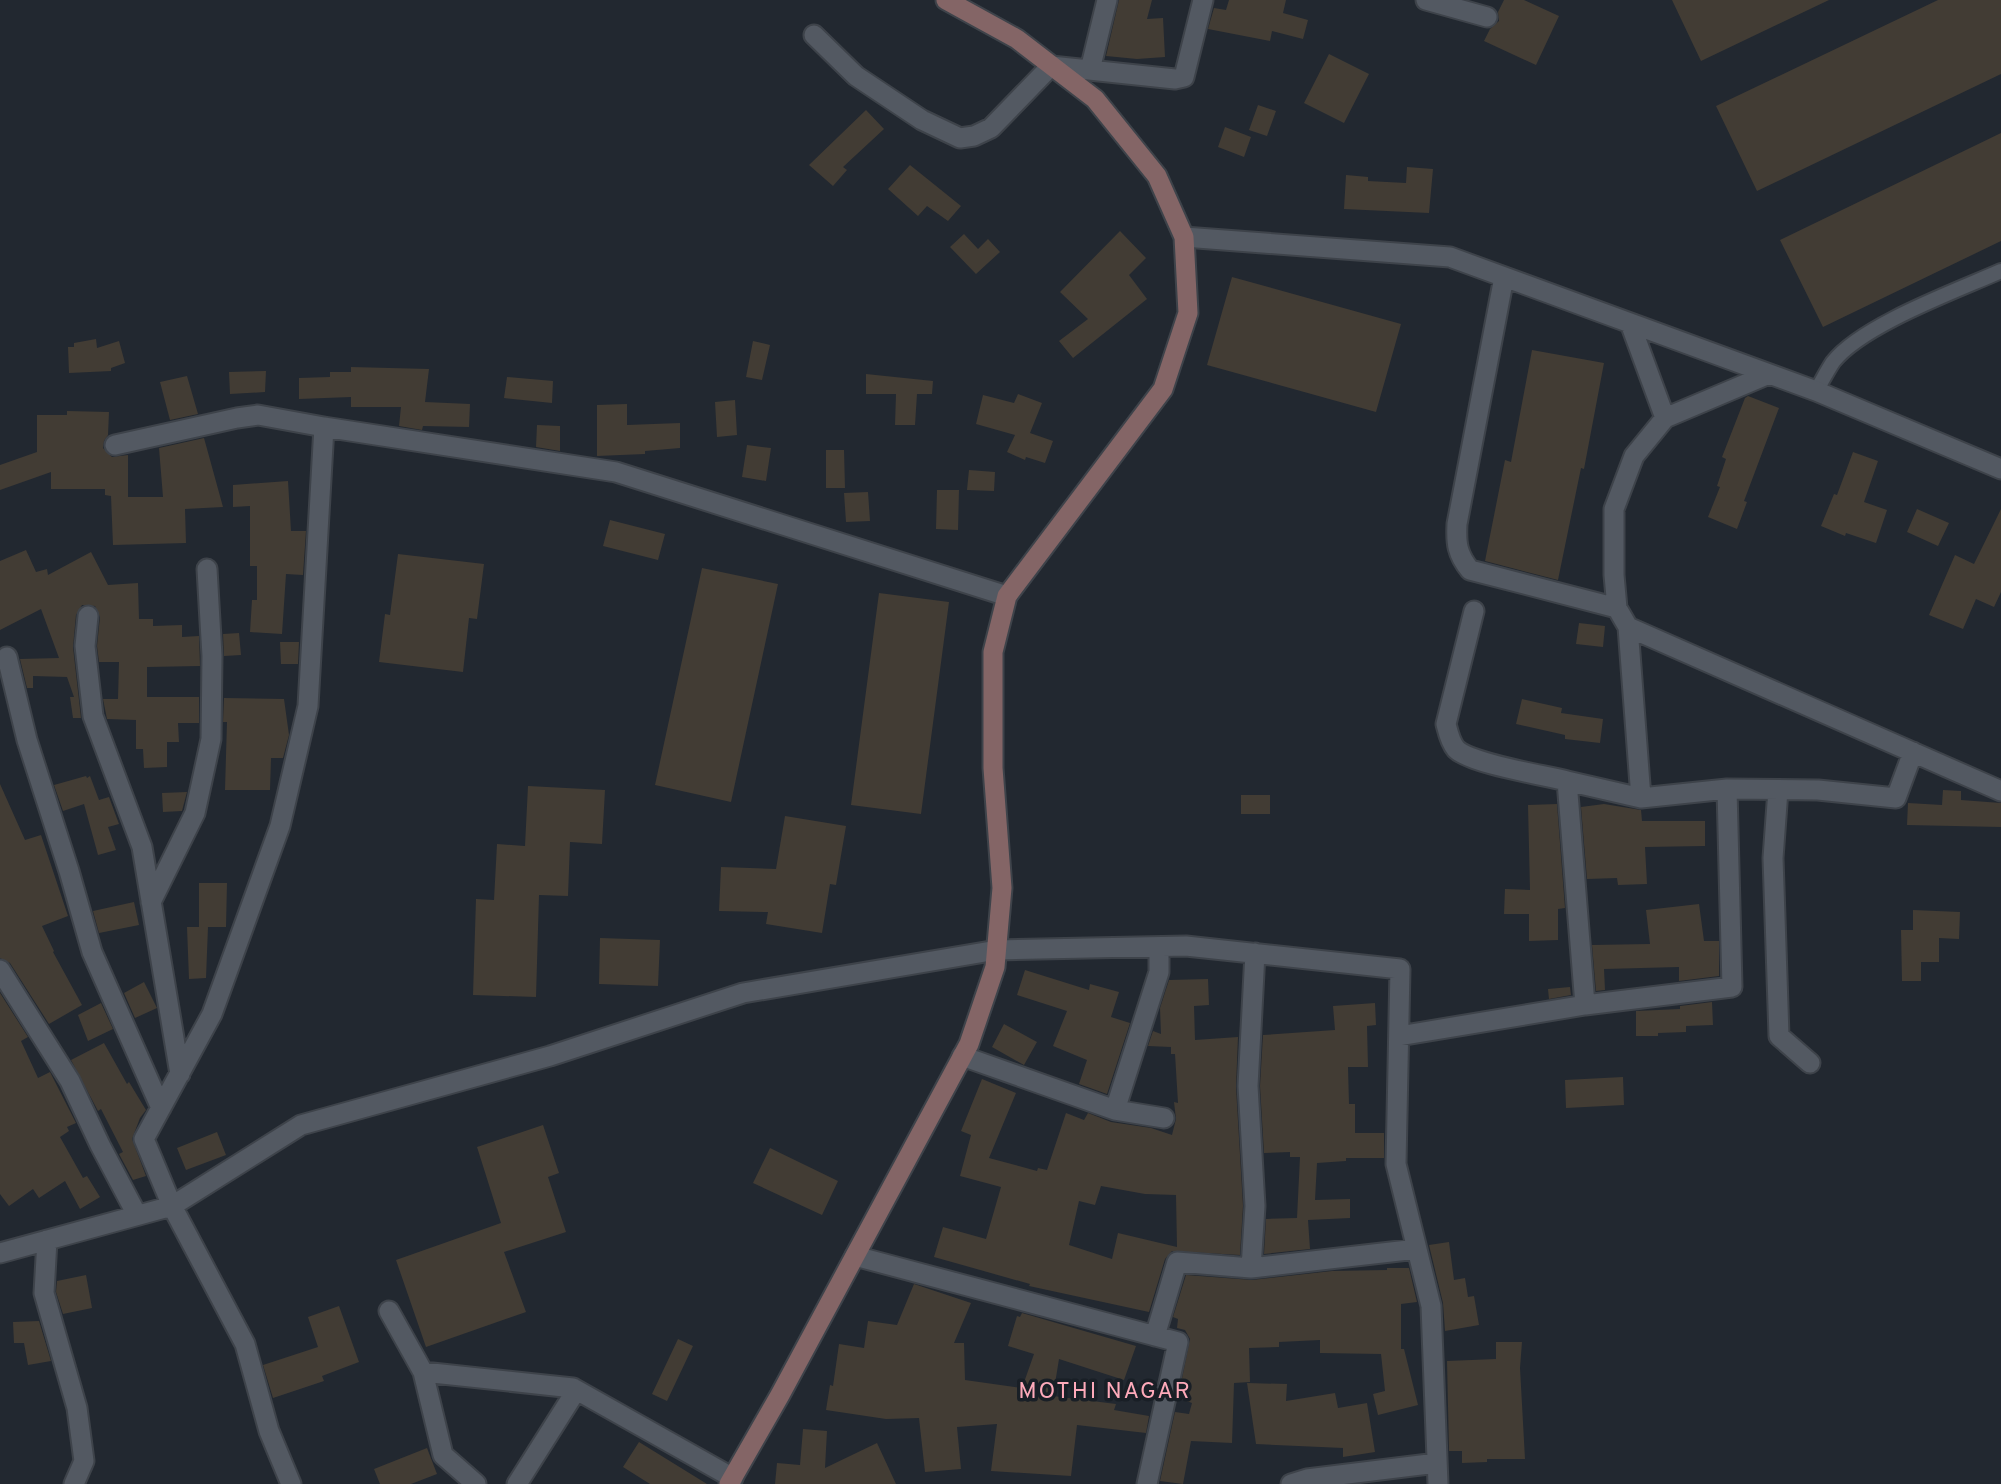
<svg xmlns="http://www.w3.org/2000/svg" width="2001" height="1484" font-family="Overpass,sans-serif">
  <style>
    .building { fill: #423c34; fill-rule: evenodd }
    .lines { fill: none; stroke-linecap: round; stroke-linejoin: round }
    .service-casing { stroke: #3e434a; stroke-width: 18 }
    .minor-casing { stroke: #3e434a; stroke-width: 23 }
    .secondary-casing { stroke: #3e434a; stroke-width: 23 }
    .service { stroke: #535962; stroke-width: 14 }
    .minor { stroke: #535962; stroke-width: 19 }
    .secondary { stroke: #846566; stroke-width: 19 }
    .labels { text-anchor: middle; stroke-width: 7; stroke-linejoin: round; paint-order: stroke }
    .neighbourhood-label { font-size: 23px; letter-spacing: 2px; fill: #feaaba; stroke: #191f26 }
  </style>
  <rect width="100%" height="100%" fill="#222830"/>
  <path class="building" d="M 1119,0 L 1152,0 L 1147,19 L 1163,18 L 1165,57 L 1137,59 L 1106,56 Z
    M 1229,0 L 1286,0 L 1283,13 L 1308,20 L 1303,39 L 1272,31 L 1270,41 L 1208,29 L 1214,8 L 1226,10 Z
    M 1504,0 L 1524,0 L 1559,16 L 1536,65 L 1484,41 L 1490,29 L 1499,21 L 1498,12 Z
    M 1672,0 L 1829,0 L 1701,61 Z
    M 1938,0 L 2001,0 L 2001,74 L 1757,191 L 1716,106 Z
    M 1329,54 L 1369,74 L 1344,123 L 1304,103 Z
    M 1258,105 L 1276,111 L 1267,136 L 1249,130 Z
    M 866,110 L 884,129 L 843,167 L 847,170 L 833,186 L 809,165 Z
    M 1225,127 L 1251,137 L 1244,157 L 1218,147 Z
    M 2001,133 L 2001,241 L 1823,327 L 1780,240 Z
    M 910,165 L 961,206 L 948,221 L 927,206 L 918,216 L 888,189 Z
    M 1407,167 L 1433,169 L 1429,213 L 1344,209 L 1346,175 L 1368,177 L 1368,181 L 1406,183 Z
    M 1120,231 L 1146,258 L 1129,275 L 1147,299 L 1073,358 L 1059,341 L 1088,319 L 1060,292 Z
    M 964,234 L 978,249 L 988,239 L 1000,252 L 976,274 L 950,247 Z
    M 1232,277 L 1401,324 L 1376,412 L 1207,365 Z
    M 96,339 L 97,348 L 119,341 L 125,363 L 111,368 L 111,371 L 69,373 L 68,347 L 74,347 L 74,343 Z
    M 753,341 L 770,345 L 762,380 L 746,377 Z
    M 1532,350 L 1604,363 L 1584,469 L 1581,468 L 1558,580 L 1485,561 L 1505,460 L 1511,462 Z
    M 351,367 L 429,369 L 425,402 L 470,404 L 469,427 L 423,426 L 422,430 L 399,426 L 401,407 L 351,407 L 351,397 L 299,399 L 299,378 L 330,377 L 330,372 L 351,372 Z
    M 266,371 L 265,392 L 230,394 L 229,372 Z
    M 866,374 L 933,381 L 932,394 L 917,394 L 915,425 L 895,425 L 896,394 L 866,394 Z
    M 187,376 L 198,414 L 170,420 L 160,382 Z
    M 507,377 L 553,381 L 552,403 L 504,398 Z
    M 1018,394 L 1042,403 L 1030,433 L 1053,441 L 1045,463 L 1026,457 L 1025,460 L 1007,452 L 1015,435 L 976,424 L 983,395 L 1014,403 Z
    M 1748,396 L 1779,408 L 1744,501 L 1747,502 L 1737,529 L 1708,517 L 1720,487 L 1717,486 L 1726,459 L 1722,457 L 1745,398 Z
    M 735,400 L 737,435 L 717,437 L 715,402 Z
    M 627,404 L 627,425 L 680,423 L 680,448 L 645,451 L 645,454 L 597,456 L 597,405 Z
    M 67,411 L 109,412 L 108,435 L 104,441 L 103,448 L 112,457 L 128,455 L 128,497 L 163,497 L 159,448 L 204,438 L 223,507 L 185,509 L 186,543 L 113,545 L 111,496 L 105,495 L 105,489 L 51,489 L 51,472 L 0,490 L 0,465 L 37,452 L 37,415 L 67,415 Z
    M 537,425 L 560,426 L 560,451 L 536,447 Z
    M 747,445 L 771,448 L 766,481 L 742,477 Z
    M 826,450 L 844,450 L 845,488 L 826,488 Z
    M 1853,452 L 1878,461 L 1864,502 L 1887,510 L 1876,543 L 1846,533 L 1845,536 L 1821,526 L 1834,494 L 1837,495 Z
    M 969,470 L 995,472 L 994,491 L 967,490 Z
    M 288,481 L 291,531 L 306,531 L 303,575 L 286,574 L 282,634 L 250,632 L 252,600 L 257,600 L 257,566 L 250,566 L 250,506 L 233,507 L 233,485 Z
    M 937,490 L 959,490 L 958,530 L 936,529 Z
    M 868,492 L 870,521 L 846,522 L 844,493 Z
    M 1917,509 L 1949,523 L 1938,546 L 1907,532 Z
    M 2001,509 L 2001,592 L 1994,607 L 1976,599 L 1963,629 L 1929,615 L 1955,555 L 1974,564 Z
    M 610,520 L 665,534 L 658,560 L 603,546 Z
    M 26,550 L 36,572 L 47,569 L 48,575 L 91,552 L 108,585 L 138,583 L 139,619 L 153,619 L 153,626 L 182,625 L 182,637 L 199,636 L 200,666 L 147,667 L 147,697 L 199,697 L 199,723 L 178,723 L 179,742 L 167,742 L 167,767 L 144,768 L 143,749 L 136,749 L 136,720 L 107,719 L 103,699 L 118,699 L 119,662 L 99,662 L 97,646 L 100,617 L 95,606 L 82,605 L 76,615 L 73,647 L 81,718 L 73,718 L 70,697 L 74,697 L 67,677 L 33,676 L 33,688 L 27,688 L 20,659 L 59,658 L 41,609 L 0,630 L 0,561 Z
    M 398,554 L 484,564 L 477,619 L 469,618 L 463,672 L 379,662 L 385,614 L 390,615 Z
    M 702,568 L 778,584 L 731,802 L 655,785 Z
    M 879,593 L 949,602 L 921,814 L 851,805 Z
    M 1579,623 L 1605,626 L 1603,647 L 1576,644 Z
    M 239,633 L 241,655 L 224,656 L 223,634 Z
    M 280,642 L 299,642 L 298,664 L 281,664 Z
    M 224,698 L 284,699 L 289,735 L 283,758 L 271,758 L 270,790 L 225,790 L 227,722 L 223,722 Z
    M 1522,699 L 1562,708 L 1561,713 L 1603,719 L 1600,743 L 1565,739 L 1565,735 L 1516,724 Z
    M 86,776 L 87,778 L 90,776 L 99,800 L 109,797 L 119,824 L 108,827 L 116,850 L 98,855 L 84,804 L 63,811 L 54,785 Z
    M 0,784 L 25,840 L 41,835 L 68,916 L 42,926 L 54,951 L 53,952 L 82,1005 L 49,1024 L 10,963 L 0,958 Z
    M 528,786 L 605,790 L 602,844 L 570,842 L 568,896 L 539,895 L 536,997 L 473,995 L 476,899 L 494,900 L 497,844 L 525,846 Z
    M 1943,790 L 1961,791 L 1961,800 L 2001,803 L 2001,827 L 1907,825 L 1908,803 L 1942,805 Z
    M 187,792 L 182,811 L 163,812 L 162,793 Z
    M 1241,795 L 1270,795 L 1270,814 L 1241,814 Z
    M 1557,804 L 1565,908 L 1558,909 L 1558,940 L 1529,941 L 1529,914 L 1504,914 L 1505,889 L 1530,890 L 1528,805 Z
    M 1604,804 L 1641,810 L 1642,821 L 1705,821 L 1705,846 L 1645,847 L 1647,884 L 1618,885 L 1617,878 L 1587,879 L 1581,807 Z
    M 785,816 L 846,826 L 836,885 L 830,884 L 822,933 L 766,924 L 768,912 L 719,911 L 721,867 L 776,869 Z
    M 199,883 L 227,883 L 226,927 L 208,927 L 206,978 L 189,979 L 187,927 L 199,927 Z
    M 134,902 L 139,925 L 99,933 L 93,911 Z
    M 1699,904 L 1704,941 L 1719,941 L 1719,976 L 1679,981 L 1679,967 L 1604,969 L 1605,990 L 1596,991 L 1592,945 L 1650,944 L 1646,910 Z
    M 1913,910 L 1960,912 L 1959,939 L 1939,938 L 1939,962 L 1921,962 L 1921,981 L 1902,981 L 1901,930 L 1913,930 Z
    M 600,938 L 660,940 L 658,986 L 599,984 Z
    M 1025,970 L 1089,990 L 1090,984 L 1119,992 L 1111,1017 L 1130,1023 L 1107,1094 L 1079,1084 L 1087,1060 L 1053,1046 L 1067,1011 L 1017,995 Z
    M 1208,979 L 1209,1005 L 1194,1006 L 1195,1040 L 1238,1037 L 1236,1087 L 1243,1206 L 1240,1255 L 1172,1251 L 1165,1259 L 1149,1312 L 1029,1286 L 1030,1284 L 934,1257 L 943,1227 L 986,1239 L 1001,1187 L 960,1176 L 971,1135 L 961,1131 L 982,1079 L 1016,1093 L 989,1158 L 1037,1171 L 1038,1168 L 1047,1170 L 1066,1113 L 1084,1120 L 1088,1113 L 1111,1122 L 1151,1128 L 1172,1135 L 1176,1119 L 1174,1102 L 1178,1103 L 1175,1054 L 1171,1054 L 1171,1047 L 1148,1046 L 1153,1031 L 1161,1034 L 1160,1008 L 1169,980 ZM 1101,1186 L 1145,1194 L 1176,1195 L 1177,1247 L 1118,1233 L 1112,1259 L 1069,1245 L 1079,1201 L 1095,1205 Z
    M 144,982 L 157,1008 L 135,1018 L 124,993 Z
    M 1570,987 L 1571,995 L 1549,999 L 1548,989 Z
    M 0,993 L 28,1037 L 21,1041 L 38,1078 L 50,1072 L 76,1123 L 67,1127 L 69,1131 L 60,1137 L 83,1178 L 87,1176 L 100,1197 L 80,1209 L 65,1181 L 39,1198 L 33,1189 L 9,1206 L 0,1194 Z
    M 1712,1002 L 1713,1025 L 1686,1026 L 1686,1032 L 1658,1033 L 1658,1036 L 1636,1036 L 1636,1011 L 1680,1009 L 1680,1006 Z
    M 101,1003 L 113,1029 L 88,1041 L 78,1015 Z
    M 1375,1003 L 1376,1025 L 1367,1026 L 1368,1067 L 1348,1067 L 1349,1104 L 1355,1104 L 1355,1133 L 1384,1133 L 1384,1158 L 1346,1158 L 1346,1161 L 1317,1163 L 1315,1200 L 1350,1199 L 1350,1218 L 1308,1220 L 1310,1249 L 1264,1254 L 1266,1219 L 1297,1218 L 1300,1157 L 1290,1157 L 1290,1152 L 1264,1153 L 1260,1086 L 1263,1035 L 1335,1030 L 1333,1006 Z
    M 1004,1024 L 1037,1042 L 1024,1065 L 992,1047 Z
    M 104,1043 L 127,1084 L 129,1082 L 146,1110 L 140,1118 L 132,1139 L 146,1176 L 133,1180 L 119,1154 L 123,1152 L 101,1109 L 98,1111 L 71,1060 Z
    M 1623,1077 L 1624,1105 L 1566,1108 L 1565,1080 Z
    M 543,1125 L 559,1173 L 548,1177 L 566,1232 L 504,1252 L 526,1312 L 426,1347 L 396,1260 L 501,1223 L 477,1147 Z
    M 217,1132 L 226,1155 L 186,1170 L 177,1148 Z
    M 770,1148 L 838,1181 L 822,1215 L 753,1183 Z
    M 1449,1242 L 1454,1280 L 1465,1278 L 1468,1297 L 1474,1296 L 1479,1325 L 1445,1331 L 1443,1303 L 1429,1245 Z
    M 1387,1268 L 1409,1268 L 1417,1302 L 1401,1304 L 1401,1349 L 1404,1349 L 1418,1405 L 1378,1415 L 1373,1394 L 1385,1391 L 1381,1354 L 1320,1353 L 1320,1340 L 1279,1342 L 1279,1347 L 1249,1348 L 1250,1382 L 1234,1383 L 1232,1443 L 1191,1441 L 1183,1484 L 1160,1481 L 1175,1412 L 1189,1414 L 1192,1403 L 1178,1398 L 1190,1339 L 1185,1330 L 1177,1328 L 1178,1319 L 1173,1317 L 1186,1275 L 1252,1280 L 1332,1271 L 1387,1270 Z
    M 86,1275 L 92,1308 L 63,1314 L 56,1292 L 57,1281 Z
    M 914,1284 L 971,1303 L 954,1343 L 964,1343 L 965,1380 L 1022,1388 L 1034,1354 L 1008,1346 L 1017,1316 L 1020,1317 L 1022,1313 L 1136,1346 L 1124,1380 L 1059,1359 L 1053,1396 L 1116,1404 L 1114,1410 L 1149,1416 L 1146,1433 L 1077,1425 L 1071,1476 L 991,1471 L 997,1424 L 957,1427 L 961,1469 L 925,1472 L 919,1418 L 886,1419 L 826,1410 L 830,1385 L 833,1386 L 839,1344 L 864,1348 L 868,1321 L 897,1325 Z
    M 339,1306 L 359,1362 L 322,1376 L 324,1381 L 273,1398 L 263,1365 L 318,1347 L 308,1317 Z
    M 39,1321 L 51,1361 L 28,1365 L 24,1343 L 14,1343 L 13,1322 Z
    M 678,1339 L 693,1346 L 667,1401 L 652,1394 Z
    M 1496,1342 L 1522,1342 L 1520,1368 L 1525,1459 L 1487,1459 L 1487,1462 L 1462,1463 L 1462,1451 L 1449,1451 L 1447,1361 L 1496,1359 Z
    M 1247,1383 L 1287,1384 L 1286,1401 L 1335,1393 L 1338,1408 L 1367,1403 L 1375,1452 L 1343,1457 L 1343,1448 L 1256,1444 Z
    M 803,1429 L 827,1431 L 825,1468 L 877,1443 L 896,1484 L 775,1484 L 777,1463 L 800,1465 Z
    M 639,1442 L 707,1484 L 650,1484 L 623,1467 Z
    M 427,1448 L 437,1474 L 411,1484 L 380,1484 L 374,1469 Z"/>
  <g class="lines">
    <g class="service-casing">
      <path id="service" d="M 1816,391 C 1822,381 1827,371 1833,362 C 1862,325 1956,291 2001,271"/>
    </g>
    <g class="minor-casing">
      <path id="minor" d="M 1426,0 L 1487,17
        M 814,35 L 856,76 L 922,120 L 960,138 L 974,136 L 991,128 L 1051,66 L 1175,79 L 1184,77 L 1203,0
        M 1090,70 L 1107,0
        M 1184,237 L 1450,257 L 1816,391 L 2001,469
        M 1504,277 L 1457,524 C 1456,543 1457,554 1470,570 L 1617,608
        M 1630,323 L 1665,418 L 1769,374
        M 1665,418 L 1634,456 L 1614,509 L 1614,575 L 1617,608 L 1628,627 L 2001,791
        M 115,445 L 237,418 L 258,415 L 324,427
        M 1474,611 L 1446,724 C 1448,732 1450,742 1456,749 C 1471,764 1544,775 1567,781
        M 88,616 L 85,646 L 93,716 L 142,847 L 180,1074
        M 1628,627 L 1641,798 L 1567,781 L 1585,1005 L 1732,987 L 1727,789 L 1641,798
        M 7,657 L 27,740 L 69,871 L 92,952 L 161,1108
        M 1727,789 L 1818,790 L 1896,798 L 1913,752
        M 1778,790 L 1773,858 L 1779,1036 L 1810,1063
        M 151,902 L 195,813 L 211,739 L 212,656 L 207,569
        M 1255,953 L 1248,1086 L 1255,1206 L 1251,1268 L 1417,1249
        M 0,970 L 70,1081 L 100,1145 L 137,1215
        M 1399,1036 L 1585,1005
        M 962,1056 L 1115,1110 L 1159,972 L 1159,947
        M 1115,1110 L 1164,1118
        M 47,1240 L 44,1293 L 77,1408 L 84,1461 L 74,1484
        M 0,1253 L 172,1206 L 144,1139 L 212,1014 L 280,826 L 308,706 L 324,427 L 616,472 L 1007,596
        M 855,1256 L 1178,1342 L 1147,1484
        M 389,1311 L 423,1372 L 573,1388 L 733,1478
        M 1155,1336 L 1177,1262 L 1251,1268
        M 423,1372 L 443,1455 L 476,1484
        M 291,1484 L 269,1431 L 245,1344 L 172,1206 L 301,1125 L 550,1056 L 743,993 L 997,950 L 1186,946 L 1400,969 L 1396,1164 L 1431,1306 L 1438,1484
        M 517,1484 L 572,1397 L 573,1388
        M 1291,1484 L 1307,1479 L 1437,1463"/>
    </g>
    <g class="secondary-casing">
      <path id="secondary" d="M 729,1484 L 780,1395 L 969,1044 L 995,967 L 1002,888 L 993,768 L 993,652 L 1007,596 L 1163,389 L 1188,313 L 1184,237 L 1157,176 L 1095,99 L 1017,39 L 946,0"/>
    </g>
    <use href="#service" class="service"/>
    <use href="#minor" class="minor"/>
    <use href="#secondary" class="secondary"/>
  </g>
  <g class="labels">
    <g class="neighbourhood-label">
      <text x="1105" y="1398">MOTHI NAGAR</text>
    </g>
  </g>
</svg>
